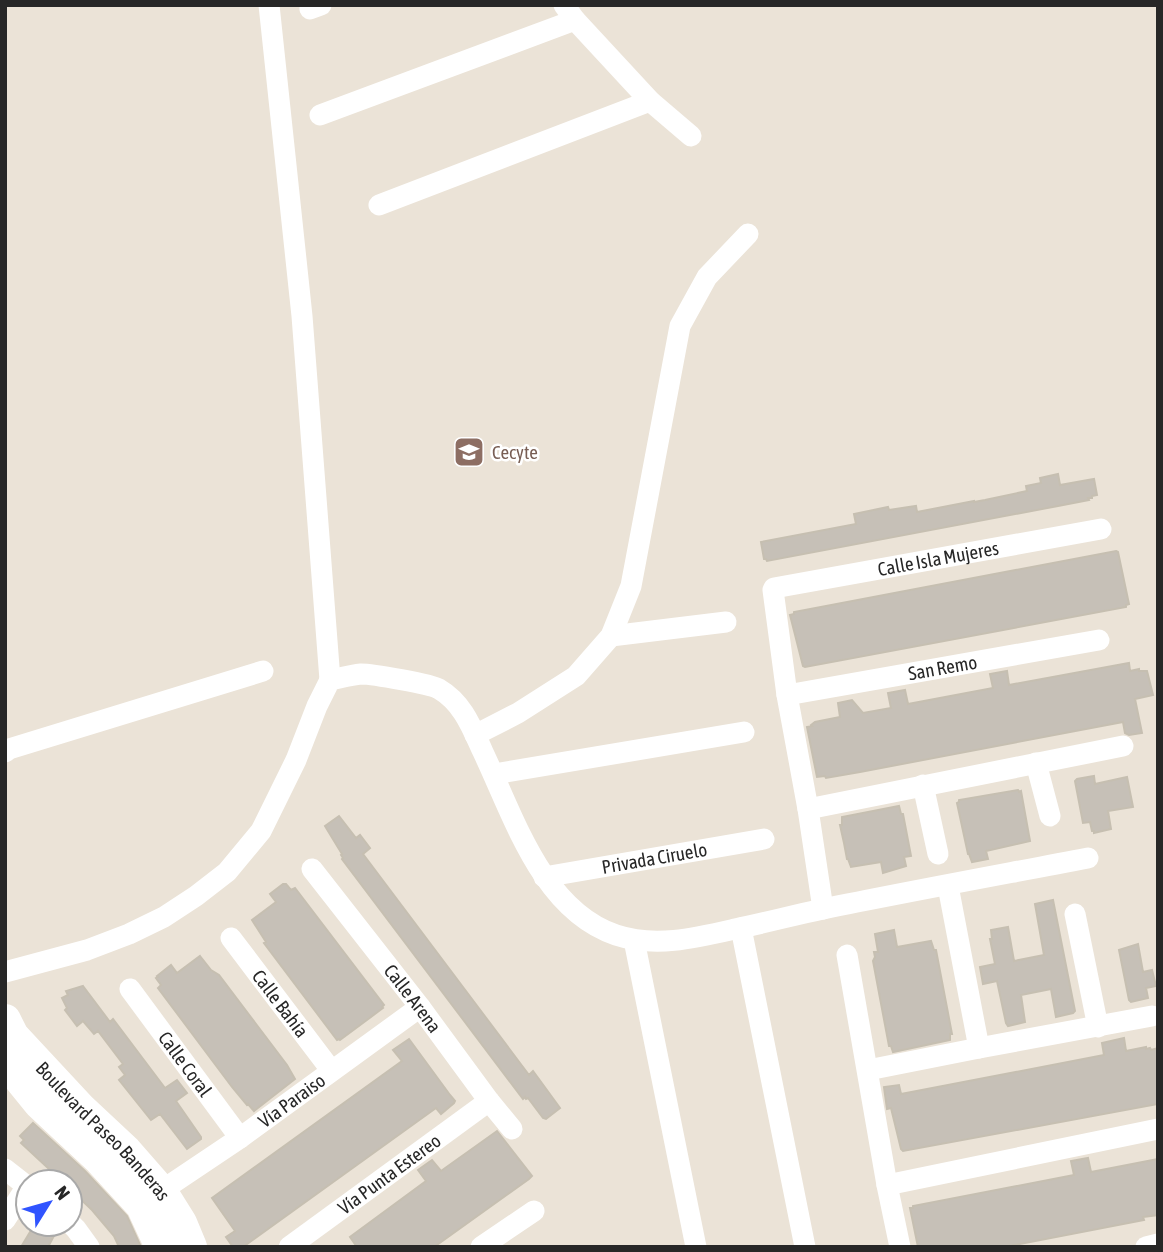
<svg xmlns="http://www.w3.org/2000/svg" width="1163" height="1252" font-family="'Asap Condensed',sans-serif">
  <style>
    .building { fill: #c6c0b7; stroke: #c6bfb1; stroke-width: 2 }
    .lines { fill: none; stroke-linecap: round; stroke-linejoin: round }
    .minor { stroke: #fff; stroke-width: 21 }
    .secondary { stroke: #fff; stroke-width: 32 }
    .labels { text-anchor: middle; stroke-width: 5; stroke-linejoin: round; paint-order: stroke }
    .education-label { font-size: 19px; fill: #785e54; stroke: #fff; text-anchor: start }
    .street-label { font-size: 19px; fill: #272727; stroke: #fff }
  </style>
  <rect width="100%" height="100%" fill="#ebe3d7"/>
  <path class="building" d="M 1058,474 L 1060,485 L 1094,479 L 1097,495 L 1092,496 L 1092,498 L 1088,498 L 1089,500 L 1058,506 L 767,561 L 766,559 L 764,559 L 761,542 L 856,524 L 854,514 L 888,507 L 889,510 L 916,506 L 917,512 L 974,501 L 974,502 L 985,500 L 1027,491 L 1026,486 L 1041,483 L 1040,478 Z
    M 1116,551 L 1118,552 L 1129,604 L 1126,605 L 1126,607 L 805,667 L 803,666 L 790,615 L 794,614 L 794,612 Z
    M 1129,663 L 1130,671 L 1139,669 L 1139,671 L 1147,671 L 1153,695 L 1135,699 L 1142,733 L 1129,735 L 1125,733 L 1123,722 L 860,772 L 826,778 L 825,776 L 817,777 L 807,727 L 812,726 L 811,725 L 815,722 L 840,717 L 838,703 L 852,700 L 863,713 L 891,708 L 888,693 L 905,690 L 908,704 L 993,688 L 990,674 L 1007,671 L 1009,685 Z
    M 1094,776 L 1095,784 L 1127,777 L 1133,807 L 1108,811 L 1111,829 L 1094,833 L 1094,831 L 1092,831 L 1090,822 L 1083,823 L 1075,781 L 1077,779 Z
    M 1018,790 L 1019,792 L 1021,791 L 1030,841 L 986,851 L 988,859 L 972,862 L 969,854 L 968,854 L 957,803 L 959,802 L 959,800 Z
    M 899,806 L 901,814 L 903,814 L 911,856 L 904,857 L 906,866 L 883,873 L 881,862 L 851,867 L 848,859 L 847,859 L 844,843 L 840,825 L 842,825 L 842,817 Z
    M 339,816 L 356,838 L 360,835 L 370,848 L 363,854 L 529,1075 L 533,1071 L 560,1108 L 546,1119 L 543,1118 L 528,1098 L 526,1099 L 525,1097 L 523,1099 L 342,859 L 343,858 L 341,855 L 342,854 L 325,826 Z
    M 283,884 L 286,884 L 291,890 L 295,888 L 384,1005 L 382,1007 L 383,1008 L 340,1040 L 339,1039 L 337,1040 L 264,943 L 266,942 L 252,920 L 276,902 L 270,894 Z
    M 1053,900 L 1075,1011 L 1073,1013 L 1056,1017 L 1051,989 L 1021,995 L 1025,1022 L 1008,1026 L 1006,1023 L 997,981 L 983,984 L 980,967 L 995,964 L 990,939 L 992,939 L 991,930 L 1008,927 L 1014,961 L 1044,955 L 1035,904 Z
    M 894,930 L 897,947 L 931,941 L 934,950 L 936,950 L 952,1034 L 950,1034 L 950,1040 L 893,1052 L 891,1046 L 889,1046 L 873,961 L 875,957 L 874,952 L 878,952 L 875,934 Z
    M 1138,944 L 1143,972 L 1152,970 L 1156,986 L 1146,988 L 1148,998 L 1131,1002 L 1129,1000 L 1119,950 Z
    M 200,956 L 211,970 L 219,975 L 287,1065 L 295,1079 L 254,1111 L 248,1104 L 247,1105 L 232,1087 L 158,988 L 161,985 L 156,978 L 158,977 L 157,976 L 171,965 L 177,973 Z
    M 83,986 L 110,1022 L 113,1019 L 165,1088 L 177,1080 L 187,1093 L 176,1101 L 201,1137 L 201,1139 L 187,1149 L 160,1114 L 151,1120 L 119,1080 L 125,1075 L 119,1067 L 123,1064 L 98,1031 L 94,1034 L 83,1021 L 77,1026 L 65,1010 L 67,1008 L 62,998 L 68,995 L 66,991 Z
    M 1124,1038 L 1126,1051 L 1146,1047 L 1146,1049 L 1150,1048 L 1151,1050 L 1158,1048 L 1158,1104 L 903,1151 L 901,1149 L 891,1108 L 887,1109 L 884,1087 L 899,1085 L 901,1094 L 1104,1055 L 1102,1043 Z
    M 409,1039 L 450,1095 L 455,1101 L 454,1103 L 441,1114 L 436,1108 L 243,1247 L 233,1247 L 226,1237 L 235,1231 L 212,1198 L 402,1061 L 393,1050 Z
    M 33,1123 L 85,1171 L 127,1216 L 141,1247 L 119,1247 L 114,1236 L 92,1210 L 70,1189 L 70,1182 L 63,1182 L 21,1143 L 24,1140 L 20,1136 Z
    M 497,1131 L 532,1176 L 529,1179 L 434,1247 L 357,1247 L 350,1237 L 426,1181 L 418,1170 L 432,1160 L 441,1171 Z
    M 1088,1158 L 1091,1172 L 1158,1159 L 1158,1215 L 1143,1217 L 1144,1220 L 1004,1247 L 918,1247 L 910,1208 L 913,1208 L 913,1206 L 1074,1175 L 1071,1161 Z
    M 39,1225 L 55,1234 L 48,1247 L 21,1247 L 33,1227 L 37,1229 Z"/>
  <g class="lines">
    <g class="minor">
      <path d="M 269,5 L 302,316 L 330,680"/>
      <path d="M 564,5 L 575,20 L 650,101 L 691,136"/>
      <path d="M 310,9 L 321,5"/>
      <path d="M 320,115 L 575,20"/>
      <path d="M 379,205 L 650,101"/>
      <path d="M 611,636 L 726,622"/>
      <path id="s1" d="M 787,695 L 1099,640"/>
      <path d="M 475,735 L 518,713 L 576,676 L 611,636 L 631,586 L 680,326 L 707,277 L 748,234"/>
      <path d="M 5,752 L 9,749 L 263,671"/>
      <path d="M 1036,763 L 1050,816"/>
      <path d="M 494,774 L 744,732"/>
      <path d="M 923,785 L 938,854"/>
      <path d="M 808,809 L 1123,746"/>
      <path id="s2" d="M 312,869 L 420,1007 L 489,1101 L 512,1129"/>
      <path id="s3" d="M 544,877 L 764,839"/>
      <path d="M 948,886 L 979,1048"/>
      <path id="s4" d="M 823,909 L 808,809 L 787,695 L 773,590 L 774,588 L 1101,529"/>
      <path d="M 1075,914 L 1098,1027"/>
      <path d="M 741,928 L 805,1247"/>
      <path id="s5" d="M 231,938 L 331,1070"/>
      <path d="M 634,940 L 696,1247"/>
      <path d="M 847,955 L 887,1185 L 900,1247"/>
      <path d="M 5,972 L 87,950 L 129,934 L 164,917 L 196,896 L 227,872 L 261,831 L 296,760 L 317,706 L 330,680 C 340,678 351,675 361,674 C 372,674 431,684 439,689 C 463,703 472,728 483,752 C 514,817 542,910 616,935 C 655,948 696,938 735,929 C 765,923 794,915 823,909 C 911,891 999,875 1088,858"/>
      <path id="s6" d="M 130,989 L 240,1138"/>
      <path d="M 868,1070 L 979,1048 L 1152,1016"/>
      <path d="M 5,1169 L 28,1187"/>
      <path d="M 887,1185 L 1158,1129"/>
      <path id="s7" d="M 161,1191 L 240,1138 L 420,1007"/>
      <path d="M 5,1220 L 27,1186"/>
      <path d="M 70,1223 L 76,1229 L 89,1247"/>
      <path id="s8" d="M 289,1247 L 489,1101"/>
      <path d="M 481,1247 L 534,1211"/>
      <path d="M 1146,1247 L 1158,1244"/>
    </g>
    <g class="secondary">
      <path id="s9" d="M 5,1020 L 13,1036 L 80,1108 L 126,1151 L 161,1191 L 181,1223 L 191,1247"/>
      <path d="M 5,1061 L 39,1103 L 98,1158 L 142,1206 L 161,1247"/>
    </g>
  </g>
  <defs>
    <g id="school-square" transform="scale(1.575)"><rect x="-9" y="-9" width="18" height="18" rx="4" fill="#8d6e63" stroke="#fff"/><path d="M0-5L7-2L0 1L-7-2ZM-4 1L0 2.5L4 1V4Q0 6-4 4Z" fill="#fff"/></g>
  </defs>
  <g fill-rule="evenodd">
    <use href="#school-square" x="469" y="452"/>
  </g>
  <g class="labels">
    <g class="education-label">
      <text x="492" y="459">Cecyte</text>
    </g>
    <g class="street-label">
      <text dy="7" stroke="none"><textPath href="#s4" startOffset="492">Calle Isla Mujeres</textPath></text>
      <text dy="7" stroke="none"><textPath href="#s1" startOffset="158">San Remo</textPath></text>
      <text dy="7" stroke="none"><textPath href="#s3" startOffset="112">Privada Ciruelo</textPath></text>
      <text dy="7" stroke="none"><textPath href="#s2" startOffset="164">Calle Arena</textPath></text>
      <text dy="7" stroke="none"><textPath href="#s5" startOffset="82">Calle Bahía</textPath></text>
      <text dy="7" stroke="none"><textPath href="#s6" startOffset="93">Calle Coral</textPath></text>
      <text dy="7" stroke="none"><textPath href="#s7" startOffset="159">Vía Paraiso</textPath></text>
      <text dy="7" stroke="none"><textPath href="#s9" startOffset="149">Boulevard Paseo Banderas</textPath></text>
      <text dy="7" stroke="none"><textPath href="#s8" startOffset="124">Vía Punta Estereo</textPath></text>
    </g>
  </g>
  <rect width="1163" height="1252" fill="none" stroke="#272727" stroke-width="14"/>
  <g transform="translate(49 1203) rotate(53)"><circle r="33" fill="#ffffff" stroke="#a9a9a9" stroke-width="2"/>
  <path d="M0-5L12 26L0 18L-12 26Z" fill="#3054ff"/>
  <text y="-10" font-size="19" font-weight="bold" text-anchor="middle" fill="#272727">N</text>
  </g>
</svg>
